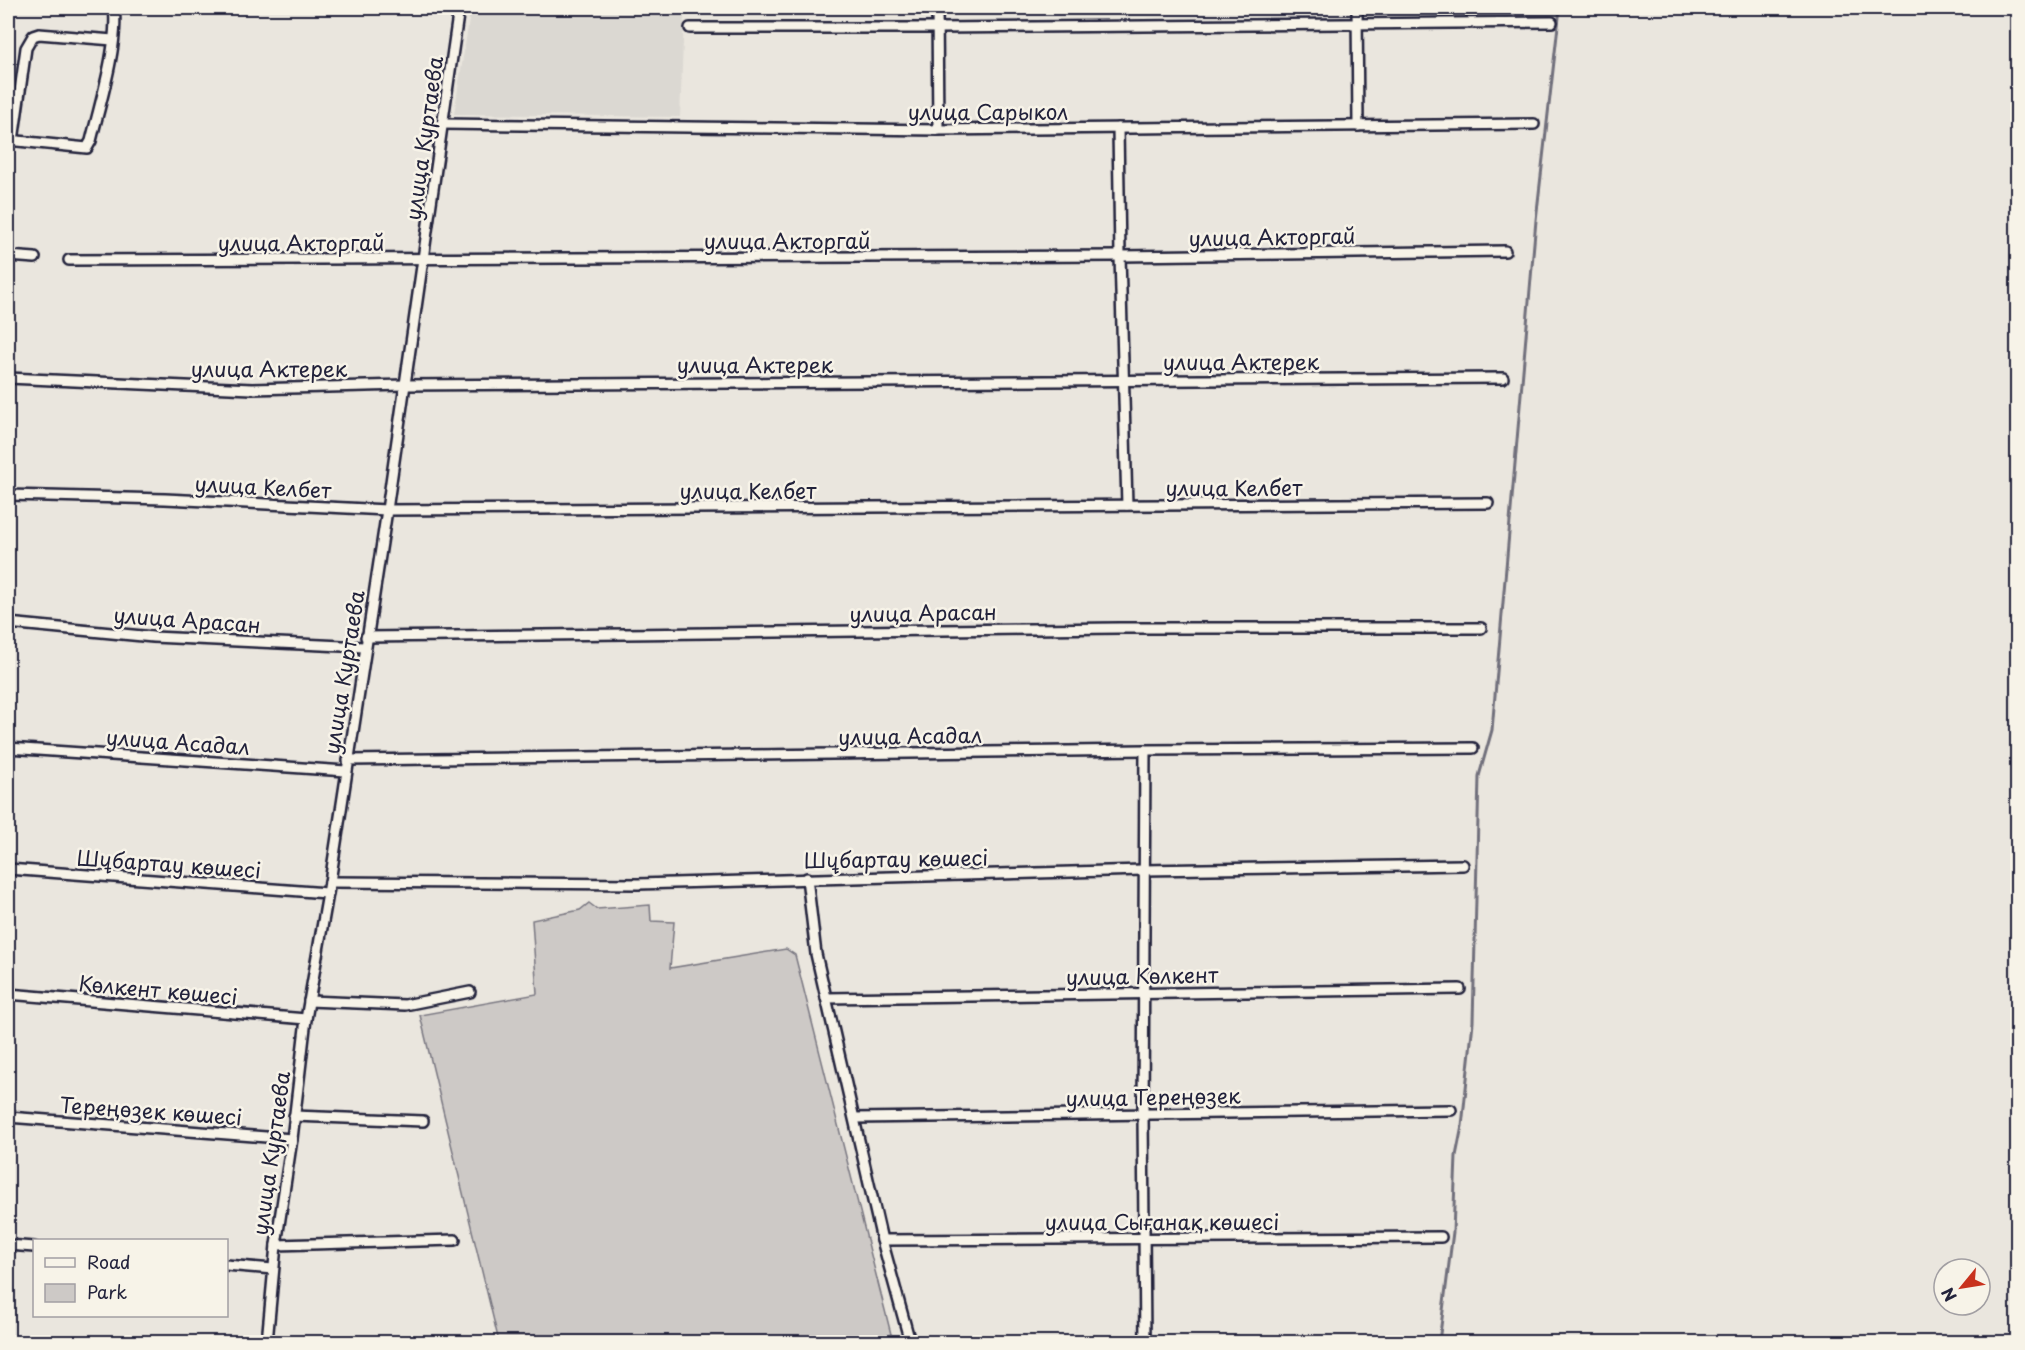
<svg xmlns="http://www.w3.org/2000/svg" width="2025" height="1350" font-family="'Playpen Sans',sans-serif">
<rect width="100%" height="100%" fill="#eae6de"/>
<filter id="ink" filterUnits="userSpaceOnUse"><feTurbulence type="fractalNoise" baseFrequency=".0167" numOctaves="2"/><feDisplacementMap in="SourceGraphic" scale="12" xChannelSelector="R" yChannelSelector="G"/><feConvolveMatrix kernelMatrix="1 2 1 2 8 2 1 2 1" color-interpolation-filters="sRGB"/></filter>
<g filter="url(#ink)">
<!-- built -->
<path fill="#dbd8d2" d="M 471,8 L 653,8 L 653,12 L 684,16 L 680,117 L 454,114 Z"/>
<!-- green -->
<path fill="#cdc9c6" stroke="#787680" stroke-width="1.5" d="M 589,903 L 597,909 L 650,905 L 651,921 L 674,922 L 670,968 L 786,949 L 795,955 L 893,1342 L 499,1342 L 420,1015 L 537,994 L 532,920 L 580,910 Z"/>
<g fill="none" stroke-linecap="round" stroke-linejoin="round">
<!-- stream -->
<path stroke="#716f7b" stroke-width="3" d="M 1439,1342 L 1453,1232 L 1456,1156 L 1462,1126 L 1473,1022 L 1479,776 L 1492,730 L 1536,220 L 1560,8"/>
<!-- street casing -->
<g stroke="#22223b" stroke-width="14">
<g id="street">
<path d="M 937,8 L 938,130"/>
<path d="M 1357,8 L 1358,126"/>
<path d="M 690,28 L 937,28 L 1552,22"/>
<path d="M 443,124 L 938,130 L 1534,124"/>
<path d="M 1118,128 L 1120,256 L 1127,505"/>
<path d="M 8,140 L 87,148 L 91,141 C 100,104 119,43 114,8"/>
<path d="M 13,141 L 26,48 L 33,36 L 39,34 L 113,40"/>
<path d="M 8,256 L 35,258"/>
<path d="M 69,260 L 1120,256 L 1505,251"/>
<path d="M 8,378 L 252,389 L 404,385 L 1503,378"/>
<path d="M 8,495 L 165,499 L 387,510 L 1488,503"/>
<path d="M 8,623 L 153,637 L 364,647"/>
<path d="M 366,637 L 1119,628 L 1481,628"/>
<path d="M 8,748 L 346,771"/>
<path d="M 1145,750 L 1143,1114 L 1145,1342"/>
<path d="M 348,760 L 1145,750 L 1473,748"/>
<path d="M 8,869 L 327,893"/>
<path d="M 807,878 L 816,954 L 882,1240 L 910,1342"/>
<path d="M 330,882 L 638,884 L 1143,870 L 1463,865"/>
<path d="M 8,994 L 306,1019"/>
<path d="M 826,998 L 1460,989"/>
<path d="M 309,1001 L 405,1005 L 470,992"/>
<path d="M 294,1116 L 423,1121"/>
<path d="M 8,1117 L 292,1139"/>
<path d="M 855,1118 L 1451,1110"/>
<path d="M 882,1240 L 1441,1237"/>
<path d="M 8,1245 L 34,1247"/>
<path d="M 276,1245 L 455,1240"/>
<path d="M 226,1265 L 273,1269"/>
<path d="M 267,1342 L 276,1245 L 292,1139 L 306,1019 L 330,882 L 387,510 L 459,8"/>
</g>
</g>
<!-- street -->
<use href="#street" stroke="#f7f3e8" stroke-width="9"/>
</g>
</g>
<g text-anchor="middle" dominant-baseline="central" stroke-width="5" stroke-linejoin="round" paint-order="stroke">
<!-- street labels -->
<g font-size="21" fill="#22223b" stroke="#f7f3e8">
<text x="988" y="111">улица Сарыкол</text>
<text transform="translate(423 138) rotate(-82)">улица Куртаева</text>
<text transform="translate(1272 236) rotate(-1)">улица Акторгай</text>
<text x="787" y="240">улица Акторгай</text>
<text x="301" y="242">улица Акторгай</text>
<text x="1241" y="361">улица Актерек</text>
<text x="755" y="364">улица Актерек</text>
<text x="269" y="368">улица Актерек</text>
<text transform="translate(263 486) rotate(3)">улица Келбет</text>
<text x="1234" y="487">улица Келбет</text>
<text x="748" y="490">улица Келбет</text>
<text transform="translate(923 612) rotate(-1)">улица Арасан</text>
<text transform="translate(187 619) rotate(4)">улица Арасан</text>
<text transform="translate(343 672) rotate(-81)">улица Куртаева</text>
<text transform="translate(910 735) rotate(-1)">улица Асадал</text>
<text transform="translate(178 741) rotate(4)">улица Асадал</text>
<text transform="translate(896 858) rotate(-1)">Шұбартау көшесі</text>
<text transform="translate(169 863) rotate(4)">Шұбартау көшесі</text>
<text transform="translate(1142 975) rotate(-1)">улица Көлкент</text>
<text transform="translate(158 989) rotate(5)">Көлкент көшесі</text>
<text transform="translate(1153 1096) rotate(-1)">улица Тереңөзек</text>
<text transform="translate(151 1110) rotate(4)">Тереңөзек көшесі</text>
<text transform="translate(270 1153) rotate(-82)">улица Куртаева</text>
<text x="1162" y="1221">улица Сығанақ көшесі</text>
</g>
</g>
<!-- margin -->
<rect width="2025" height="1350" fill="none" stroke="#f7f3e8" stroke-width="30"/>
<rect x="15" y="15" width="1995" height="1320" fill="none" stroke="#22223b" stroke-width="2" filter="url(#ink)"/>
<!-- legend -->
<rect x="33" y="1239" width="195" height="78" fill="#f7f3e8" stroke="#a29fa3" stroke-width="1.5"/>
<rect x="45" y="1258" width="30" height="9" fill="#f7f3e8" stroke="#a29fa3" stroke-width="1.5"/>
<text x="87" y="1269" font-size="18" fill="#22223b">Road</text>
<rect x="45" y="1284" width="30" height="18" fill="#cdc9c6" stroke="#a29fa3" stroke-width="1.5"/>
<text x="87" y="1299" font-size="18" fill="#22223b">Park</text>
<!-- north arrow -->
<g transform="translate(1962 1287) rotate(240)"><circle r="28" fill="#f7f3e8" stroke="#a29fa3" stroke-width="1.5"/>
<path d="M0-4.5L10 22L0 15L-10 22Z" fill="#c8321e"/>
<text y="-9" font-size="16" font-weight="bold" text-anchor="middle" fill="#22223b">N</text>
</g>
</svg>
